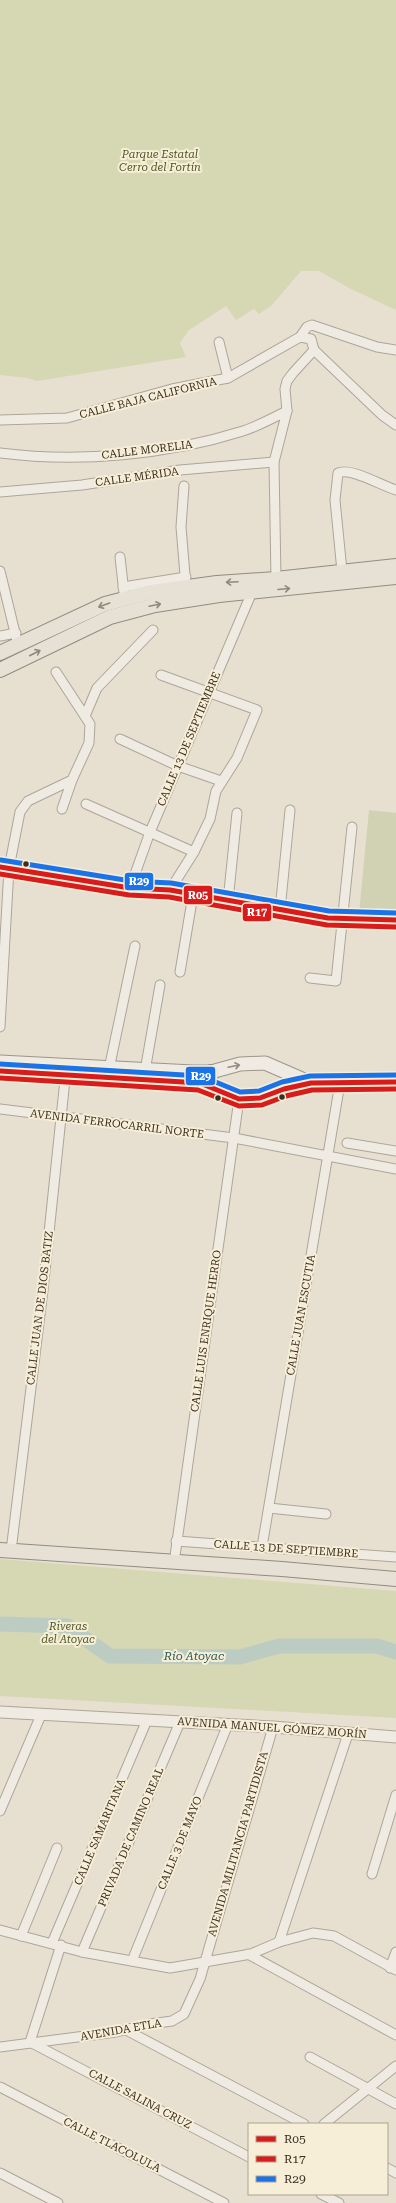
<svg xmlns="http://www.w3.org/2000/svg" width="396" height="2203" font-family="'Roboto Serif',serif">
<rect width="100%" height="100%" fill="#e7e0d1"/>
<!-- green -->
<g fill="#d6d7b3">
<path d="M 0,0 L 396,0 L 396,310 L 349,288 L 319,271 L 301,271 L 272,305 L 259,314 L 254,309 L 236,320 L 226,306 L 189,330 L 180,343 L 186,357 L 37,381 L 27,378 L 0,375 Z"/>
<path d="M 0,1559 L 396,1591 L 396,1718 L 0,1696 Z"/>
</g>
<!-- cemetery -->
<path fill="#d1d1b3" d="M 369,810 L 396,813 L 396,912 L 359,913 Z"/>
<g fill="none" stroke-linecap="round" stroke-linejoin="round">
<!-- river -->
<path stroke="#bcccc2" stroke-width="15" d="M 0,1624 L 67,1626 L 110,1656 L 240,1657 L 279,1646 L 377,1646 L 396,1652"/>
<!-- minor casing -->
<g stroke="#ada599" stroke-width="11">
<g id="minor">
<path d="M 300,337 L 307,327 L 312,325 L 377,347 L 396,350"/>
<path d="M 219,342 L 228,378"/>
<path d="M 314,350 L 382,415 L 396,425"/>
<path d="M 0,420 L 67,418 L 172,389 L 228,378 L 300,337 L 311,339 L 314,350 L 293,373 L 287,381 L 285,389 L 287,411 L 274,462 L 276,579"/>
<path d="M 0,453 C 79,463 167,455 243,431 C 258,426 273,418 287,411"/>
<path d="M 184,486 L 181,527 L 186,587"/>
<path d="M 0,492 L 82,485 L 180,470 L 274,462"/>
<path d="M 120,557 L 124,593"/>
<path d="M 0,571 L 18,645"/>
<path d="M 342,571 L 335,500 L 338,473 C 351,467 382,486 396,490"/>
<path d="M 123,587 L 186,577"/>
<path d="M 0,636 L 16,633"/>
<path d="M 161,675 L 257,710 L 237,758 L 216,791 L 210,819 L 194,852 L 170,890"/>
<path d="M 85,716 L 97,688 L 153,630"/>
<path d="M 120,739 L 178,766 L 221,781"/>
<path d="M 86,804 L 194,852"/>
<path d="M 62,809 L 72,780"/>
<path d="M 130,888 L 150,832 L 252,592"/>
<path d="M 228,901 L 237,813"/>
<path d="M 280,910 L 290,810"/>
<path d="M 180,972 L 193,895"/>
<path d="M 310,978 L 336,981 L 352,827"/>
<path d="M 0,1027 L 9,868 L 20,812 L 28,801 L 72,780 L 89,743 L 90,724 L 56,672"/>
<path d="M 109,1069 L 135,946"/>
<path d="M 145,1071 L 160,985"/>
<path d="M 0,1109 L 234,1138 L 396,1169"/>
<path d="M 347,1143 L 396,1151"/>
<path d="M 269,1508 L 326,1514"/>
<path d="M 176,1541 L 396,1557"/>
<path d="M 262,1547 L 340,1083"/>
<path d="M 11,1551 L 43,1290 L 66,1070"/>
<path d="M 174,1563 L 239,1099"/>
<path d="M 0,1811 L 41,1715"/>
<path d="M 372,1874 L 396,1795"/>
<path d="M 0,1930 L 82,1952 L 170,1968 L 251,1954 L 279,1942 L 313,1933 L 334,1936 L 396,1970"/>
<path d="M 21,1936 L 57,1848"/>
<path d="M 279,1942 L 348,1734"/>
<path d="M 52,1943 L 147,1720"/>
<path d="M 61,1945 L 30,2042 L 249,2157"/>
<path d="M 82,1952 L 180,1722"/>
<path d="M 248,1954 L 396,2035"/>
<path d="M 132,1961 L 228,1724"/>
<path d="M 390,1968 L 396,1952"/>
<path d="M 126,2030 L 304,2124"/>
<path d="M 0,2047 L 116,2032 L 150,2024 L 172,2021 L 184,2014 L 200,1979 L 273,1727"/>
<path d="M 310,2057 L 396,2104"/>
<path d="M 0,2087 L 224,2203"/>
<path d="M 324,2124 L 396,2066"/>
<path d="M 387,2168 L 396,2173"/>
<path d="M 0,2173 L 58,2203"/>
<path d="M 321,2194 L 339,2203"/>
</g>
</g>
<!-- tertiary casing -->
<g stroke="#ada599" stroke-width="13">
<path id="tertiary" d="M 0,1712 L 273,1727 L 396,1737"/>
</g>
<!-- secondary casing -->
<g stroke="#9c958a" stroke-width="15">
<g id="secondary">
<path d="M 0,867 L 130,888 L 170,890 L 328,918 L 396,920"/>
<path d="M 0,1062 L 193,1072 L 211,1072 L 240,1064 L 265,1063 L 311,1083"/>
<path d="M 0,1071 L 200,1083 L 239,1099 L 260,1098 L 284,1089 L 311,1083 L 396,1082"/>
</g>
</g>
<!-- primary casing -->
<g stroke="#928b80" stroke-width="16">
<g id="primary">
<path d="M 0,653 L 105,604 L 151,592 L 217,583 L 276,579 L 396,566"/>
<path d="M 0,670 L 110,617 L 155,605 L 219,595 L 396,577"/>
<path d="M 209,1088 L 211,1072"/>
<path d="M 0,1550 L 282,1569 L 396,1579"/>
</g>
</g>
<!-- minor -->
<use href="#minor" stroke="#efebe3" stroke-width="9"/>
<!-- tertiary -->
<use href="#tertiary" stroke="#efebe3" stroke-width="11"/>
<!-- secondary -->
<use href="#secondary" stroke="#efebe3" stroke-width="13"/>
<!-- primary -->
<use href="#primary" stroke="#e6e1d4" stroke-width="14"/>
<!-- bus-1 casing -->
<g stroke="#f7eed8" stroke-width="8">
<g id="bus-1">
<path d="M 0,867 L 130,888 L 170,890 L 328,918 L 396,920"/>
<path d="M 0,1071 L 200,1083 L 239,1099 L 260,1098 L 284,1089 L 311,1083 L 396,1082"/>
</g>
</g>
<!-- bus-2 casing -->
<g stroke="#f7eed8" stroke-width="8">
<g id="bus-2">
<path d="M 0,874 L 129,895 L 169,897 L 327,925 L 396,927"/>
<path d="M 0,1078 L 198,1090 L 239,1106 L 262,1105 L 286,1096 L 312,1090 L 396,1089"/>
</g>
</g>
<!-- bus-3 casing -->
<g stroke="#f7eed8" stroke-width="8">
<g id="bus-3">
<path d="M 1,860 L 131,881 L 171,883 L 329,911 L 396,913"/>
<path d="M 0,1064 L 201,1076 L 240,1092 L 259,1091 L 282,1082 L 310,1076 L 396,1075"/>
</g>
</g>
<!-- bus-1 -->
<use href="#bus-1" stroke="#d81b1b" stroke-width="5"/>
<!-- bus-2 -->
<use href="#bus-2" stroke="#d81b1b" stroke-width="5"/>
<!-- bus-3 -->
<use href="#bus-3" stroke="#1a73e8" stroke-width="5"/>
</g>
<!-- one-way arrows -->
<defs><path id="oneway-shaft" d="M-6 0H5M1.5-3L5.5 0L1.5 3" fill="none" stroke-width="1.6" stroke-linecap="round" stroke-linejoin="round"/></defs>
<g stroke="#92887a">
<use href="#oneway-shaft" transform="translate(232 582) rotate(177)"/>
<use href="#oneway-shaft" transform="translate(284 589) rotate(-5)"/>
<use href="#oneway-shaft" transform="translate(104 605) rotate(160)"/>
<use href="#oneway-shaft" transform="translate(155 605) rotate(-12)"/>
<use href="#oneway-shaft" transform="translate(35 653) rotate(-27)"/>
</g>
<use stroke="#968c82" href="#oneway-shaft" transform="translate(234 1066) rotate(-12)"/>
<!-- markers -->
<g fill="#3d2e20" stroke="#f7eed8" stroke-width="1.5">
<circle cx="26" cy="864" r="3.5"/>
<circle cx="282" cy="1097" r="3.5"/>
<circle cx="218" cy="1098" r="3.5"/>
</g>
<g text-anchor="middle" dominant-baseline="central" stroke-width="4" stroke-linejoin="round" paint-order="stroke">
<!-- park labels -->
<g font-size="11" font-style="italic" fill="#4d5a26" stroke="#f7eed8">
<text x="160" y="154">Parque Estatal<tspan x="160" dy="13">Cerro del Fortín</tspan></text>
<text x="68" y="1626">Riveras<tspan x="68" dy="13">del Atoyac</tspan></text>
</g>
<!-- street labels -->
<g font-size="11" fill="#3d2e20" stroke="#f7eed8">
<text transform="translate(148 398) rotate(-14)">CALLE BAJA CALIFORNIA</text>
<text transform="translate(147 450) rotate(-7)">CALLE MORELIA</text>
<text transform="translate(137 477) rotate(-8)">CALLE MÉRIDA</text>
<text transform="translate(189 739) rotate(-67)">CALLE 13 DE SEPTIEMBRE</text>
<text transform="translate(117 1124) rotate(7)">AVENIDA FERROCARRIL NORTE</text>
<text transform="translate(40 1308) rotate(-83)">CALLE JUAN DE DIOS BATIZ</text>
<text transform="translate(301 1315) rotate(-80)">CALLE JUAN ESCUTIA</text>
<text transform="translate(206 1331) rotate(-82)">CALLE LUIS ENRIQUE HERRO</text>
<text transform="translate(286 1549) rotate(4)">CALLE 13 DE SEPTIEMBRE</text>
<text transform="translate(272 1728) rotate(4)">AVENIDA MANUEL GÓMEZ MORÍN</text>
<text transform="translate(100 1832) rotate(-67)">CALLE SAMARITANA</text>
<text transform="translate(131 1837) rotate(-67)">PRIVADA DE CAMINO REAL</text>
<text transform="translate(180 1843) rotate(-68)">CALLE 3 DE MAYO</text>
<text transform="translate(238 1844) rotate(-74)">AVENIDA MILITANCIA PARTIDISTA</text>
<text transform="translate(121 2030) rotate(-10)">AVENIDA ETLA</text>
<text transform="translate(140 2099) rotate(28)">CALLE SALINA CRUZ</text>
<text transform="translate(112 2145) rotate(27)">CALLE TLACOLULA</text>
</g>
<!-- water labels -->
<g font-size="12" font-style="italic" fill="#2f5d5a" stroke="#f7eed8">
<text x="194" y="1656">Río Atoyac</text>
</g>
</g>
<g stroke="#f7eed8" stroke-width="1.5">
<rect x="124" y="872" width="30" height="19" rx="4" fill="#1a73e8"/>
<rect x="183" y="885" width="30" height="20" rx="4" fill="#d81b1b"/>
<rect x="242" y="903" width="30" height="19" rx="4" fill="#d81b1b"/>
<rect x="185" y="1066" width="31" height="20" rx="4" fill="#1a73e8"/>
</g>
<g font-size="11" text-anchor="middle" font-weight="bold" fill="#fff">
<text x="139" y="885">R29</text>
<text x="198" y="899">R05</text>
<text x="257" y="916">R17</text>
<text x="201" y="1080">R29</text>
</g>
<!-- legend -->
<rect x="248" y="2123" width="140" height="72" fill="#f7eed8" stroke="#ada18e"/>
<rect x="256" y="2136" width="20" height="6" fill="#d81b1b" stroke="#ada18e"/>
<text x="284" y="2143" font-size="12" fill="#3d2e20">R05</text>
<rect x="256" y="2156" width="20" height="6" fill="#d81b1b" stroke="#ada18e"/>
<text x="284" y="2163" font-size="12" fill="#3d2e20">R17</text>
<rect x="256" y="2176" width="20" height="6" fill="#1a73e8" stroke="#ada18e"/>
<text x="284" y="2183" font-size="12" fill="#3d2e20">R29</text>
</svg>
